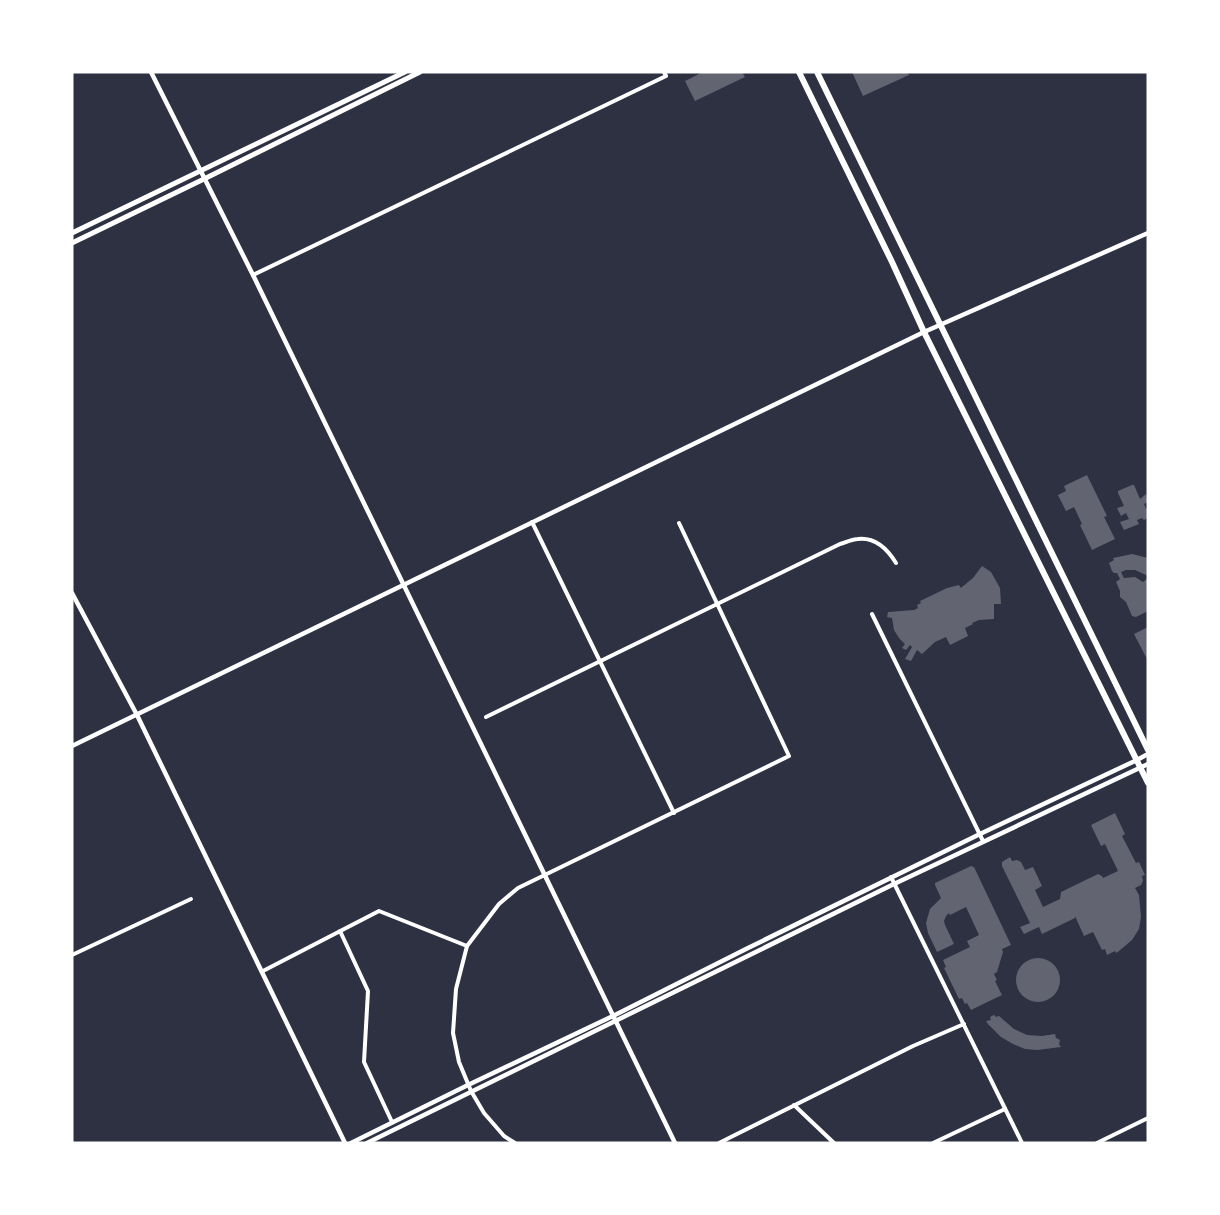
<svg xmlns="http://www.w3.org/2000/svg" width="1220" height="1215" font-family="'Source Sans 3',sans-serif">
<rect width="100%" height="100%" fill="#2d3142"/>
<!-- building -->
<g fill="#626471">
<path d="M 703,72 L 742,72 L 745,77 L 695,101 L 685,81 Z"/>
<path d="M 852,72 L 907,72 L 909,75 L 863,96 Z"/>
<path d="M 1087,475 L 1107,516 L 1104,517 L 1115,539 L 1092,550 L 1080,525 L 1082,524 L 1074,507 L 1066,511 L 1058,495 L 1066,491 L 1064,486 Z"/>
<path d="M 1132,485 L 1134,485 L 1140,499 L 1146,494 L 1148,502 L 1144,504 L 1146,509 L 1148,508 L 1148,518 L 1144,520 L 1142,518 L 1137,520 L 1139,524 L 1124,530 L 1120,522 L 1129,519 L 1126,513 L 1121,516 L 1117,508 L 1124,506 L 1118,493 L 1118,491 Z"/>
<path d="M 1132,554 L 1148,558 L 1148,576 L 1135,570 L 1126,570 L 1121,572 L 1124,578 L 1135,577 L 1143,582 L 1148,578 L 1148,611 L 1136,617 L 1132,616 L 1126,602 L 1120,597 L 1120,591 L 1116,582 L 1120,579 L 1117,573 L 1114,573 L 1112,571 L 1109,563 L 1114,560 L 1113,558 Z"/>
<path d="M 982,566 L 991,572 L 1000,588 L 1001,604 L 994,604 L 994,619 L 979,620 L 972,623 L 973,624 L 965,628 L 968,636 L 950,645 L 946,637 L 935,642 L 922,654 L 917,650 L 911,661 L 905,659 L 912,647 L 910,645 L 906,650 L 902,648 L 905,644 L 899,638 L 894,630 L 892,618 L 887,617 L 888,612 L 914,610 L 918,608 L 917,605 L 921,603 L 920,601 L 947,588 L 959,585 L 961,588 L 962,587 L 973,578 Z"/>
<path d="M 1148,627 L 1148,661 L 1134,634 Z"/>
<path d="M 1115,813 L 1125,834 L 1122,836 L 1136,863 L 1139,862 L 1145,875 L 1142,876 L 1143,881 L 1141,885 L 1135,888 L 1139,895 L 1141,917 L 1139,929 L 1132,940 L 1119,951 L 1116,953 L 1115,951 L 1107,955 L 1105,949 L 1102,950 L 1093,932 L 1084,936 L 1075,916 L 1075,918 L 1042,934 L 1039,927 L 1024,934 L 1020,927 L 1030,923 L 1002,866 L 1002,862 L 1010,857 L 1012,861 L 1017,860 L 1021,862 L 1025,870 L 1033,867 L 1042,886 L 1035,890 L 1043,907 L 1060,899 L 1061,892 L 1098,874 L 1102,876 L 1103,878 L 1118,871 L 1105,844 L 1101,846 L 1091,825 Z"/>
<path d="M 971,866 L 974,867 L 1011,945 L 1002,949 L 1003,952 L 997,972 L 994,974 L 997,980 L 995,981 L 1002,995 L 971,1010 L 967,1003 L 965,1004 L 962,998 L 959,999 L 944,968 L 946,967 L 943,960 L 970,947 L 967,941 L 979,935 L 966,907 L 950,915 L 949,913 L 946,916 L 944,921 L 945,925 L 954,944 L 937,952 L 928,933 L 926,923 L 930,909 L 941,898 L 935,885 L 935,883 Z"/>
<circle cx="1038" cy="980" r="22"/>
<path d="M 994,1015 L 996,1017 L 999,1016 L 1014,1029 L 1027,1035 L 1042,1036 L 1055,1034 L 1056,1038 L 1060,1040 L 1059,1044 L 1061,1047 L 1037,1050 L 1025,1049 L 1013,1044 L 1001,1037 L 988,1024 L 986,1021 L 991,1020 L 990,1017 Z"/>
</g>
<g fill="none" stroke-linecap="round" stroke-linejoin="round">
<!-- minor -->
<g stroke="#fff" stroke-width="4">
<path d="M 253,275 L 666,76 L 664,72"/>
<path d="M 532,522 L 674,813"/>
<path d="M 872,614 L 983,841"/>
<path d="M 486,717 L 840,544 C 845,543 852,539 858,539 C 876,537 888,550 896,563"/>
<path d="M 891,877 L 1022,1143"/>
<path d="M 340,931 L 368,991 L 364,1062 L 392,1122"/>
<path d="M 72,955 L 191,899"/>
<path d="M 263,971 L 379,911 L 467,946"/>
<path d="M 794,1105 L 834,1143"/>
<path d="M 515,1143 L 504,1136 L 484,1113 L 471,1091 L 459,1062 L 453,1033 L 456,989 L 467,946 L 499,904 L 518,888 L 789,756 L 679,523"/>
<path d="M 719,1143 L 913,1046 L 964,1024"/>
<path d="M 933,1143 L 1005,1109"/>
<path d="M 1097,1143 L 1148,1118"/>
</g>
<!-- tertiary -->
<g stroke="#fff" stroke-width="4.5">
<path d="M 151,72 L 253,275 L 675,1143"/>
<path d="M 72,593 L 137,715 L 345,1143"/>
<path d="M 72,746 L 924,332 L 1148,233"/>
<path d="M 351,1143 L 468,1085 L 613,1016 L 748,948 L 980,834 L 1137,760 L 1148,754"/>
<path d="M 367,1143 L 894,884 L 1148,764"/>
</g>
<!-- secondary -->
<g stroke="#fff" stroke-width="5">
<path d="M 72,233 L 405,72"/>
<path d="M 72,243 L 204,179 L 420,72"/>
</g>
<!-- primary -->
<g stroke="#fff" stroke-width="6">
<path d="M 799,72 L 892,262 L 924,332 L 1148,783"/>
<path d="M 817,72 L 1148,750"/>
</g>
</g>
<!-- border -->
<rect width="1220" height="1215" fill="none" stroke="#ffffff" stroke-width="147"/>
</svg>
